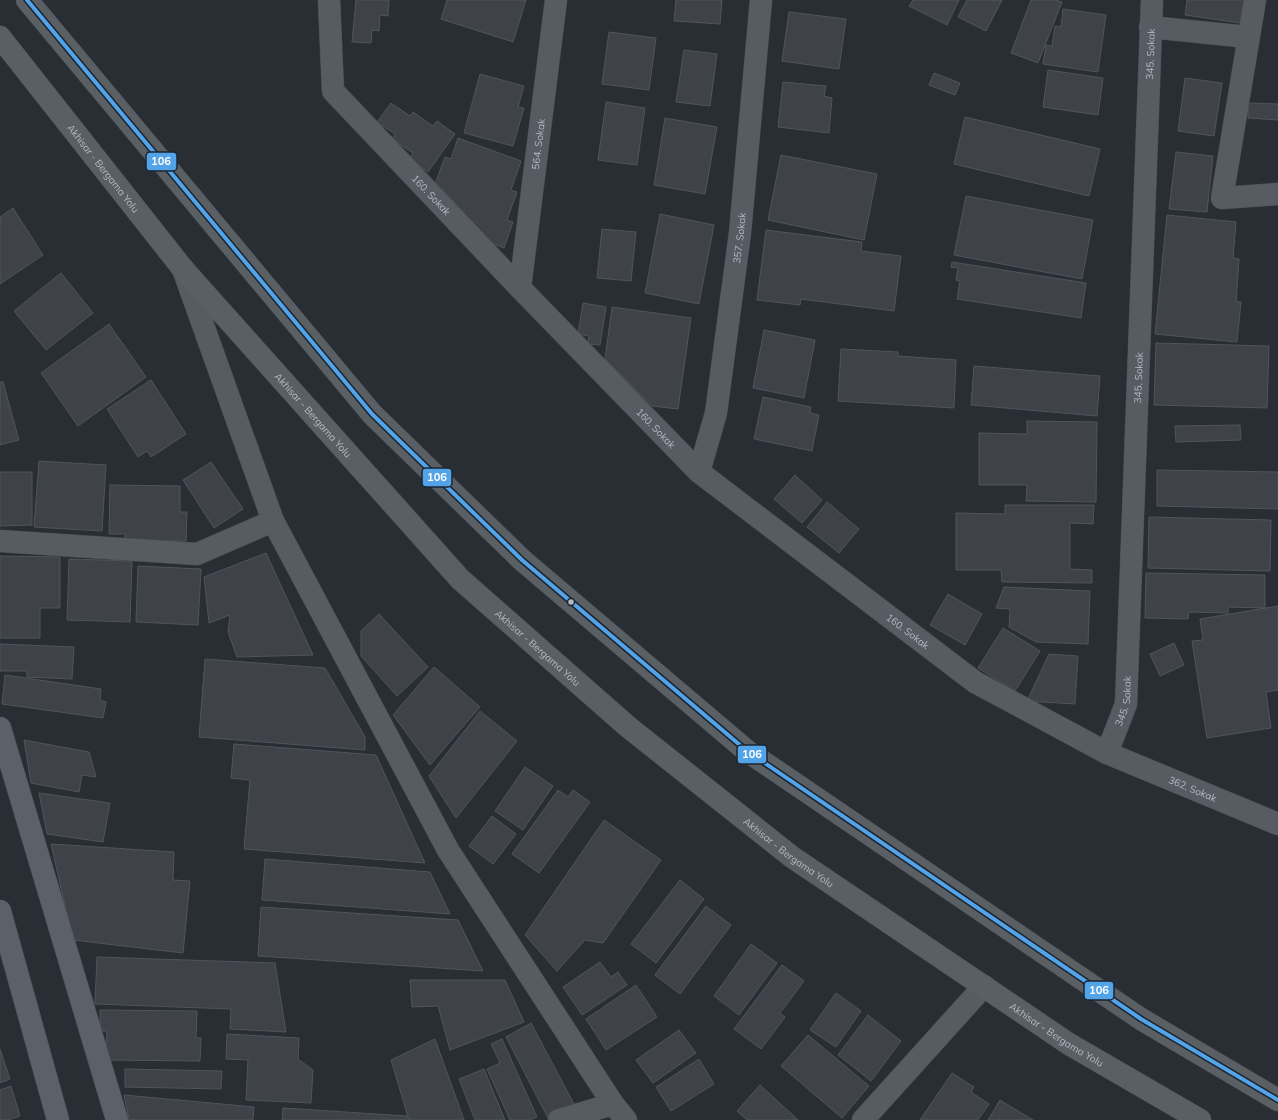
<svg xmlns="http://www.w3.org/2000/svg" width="1278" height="1120" font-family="Mulish,sans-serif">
<rect width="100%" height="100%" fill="#282e34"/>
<!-- building -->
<g fill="#3f4349" stroke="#50555c">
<path d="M 356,0 L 389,0 L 388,16 L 380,15 L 379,31 L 372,30 L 371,43 L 352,42 Z"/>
<path d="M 447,0 L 526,0 L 513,42 L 441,19 Z"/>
<path d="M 676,0 L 722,0 L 720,24 L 674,21 Z"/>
<path d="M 913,0 L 959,0 L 947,25 L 909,6 Z"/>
<path d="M 967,0 L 1002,0 L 986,31 L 958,17 Z"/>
<path d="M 1031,0 L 1056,0 L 1062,2 L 1038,63 L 1011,53 Z"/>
<path d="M 1187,0 L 1244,0 L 1240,23 L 1185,15 Z"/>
<path d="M 1063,9 L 1106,15 L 1098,72 L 1043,64 L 1046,45 L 1052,46 L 1055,26 L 1061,27 Z"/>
<path d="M 789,12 L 846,19 L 839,69 L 782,61 Z"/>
<path d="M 609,32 L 656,38 L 649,90 L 602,84 Z"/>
<path d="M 684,50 L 717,54 L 710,106 L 676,102 Z"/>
<path d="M 1048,70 L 1103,78 L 1098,115 L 1043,107 Z"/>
<path d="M 934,73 L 960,83 L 955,95 L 929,85 Z"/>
<path d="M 480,74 L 524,86 L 518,107 L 524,108 L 513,146 L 464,133 Z"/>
<path d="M 1185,78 L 1222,83 L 1214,136 L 1178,131 Z"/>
<path d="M 783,82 L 826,86 L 824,96 L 832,98 L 829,133 L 778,127 Z"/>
<path d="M 606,102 L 645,108 L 637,165 L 598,160 Z"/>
<path d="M 391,103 L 410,116 L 413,112 L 433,126 L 437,121 L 455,134 L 428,172 L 409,159 L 413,153 L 392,139 L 395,134 L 377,122 Z"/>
<path d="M 1248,103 L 1278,104 L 1278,120 L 1248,118 Z"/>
<path d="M 965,117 L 1100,149 L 1089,196 L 954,164 Z"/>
<path d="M 665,118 L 717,127 L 705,194 L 654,185 Z"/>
<path d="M 458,138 L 521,161 L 511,190 L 517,192 L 507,220 L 513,222 L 504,248 L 481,239 L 461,218 L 464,211 L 452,207 L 454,201 L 442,196 L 444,190 L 434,187 L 445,157 L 451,159 Z"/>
<path d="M 1176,152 L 1213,156 L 1207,212 L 1169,209 Z"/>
<path d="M 781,155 L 877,174 L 864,240 L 768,220 Z"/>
<path d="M 966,196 L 1093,220 L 1082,279 L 954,255 Z"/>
<path d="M 13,208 L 43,255 L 0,284 L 0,217 Z"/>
<path d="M 660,214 L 714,225 L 699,304 L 645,293 Z"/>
<path d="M 1167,215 L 1236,222 L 1233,258 L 1239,259 L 1236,302 L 1241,302 L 1237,342 L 1155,334 Z"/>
<path d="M 602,229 L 636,232 L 631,281 L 597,278 Z"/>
<path d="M 766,230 L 862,242 L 861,251 L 901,256 L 894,311 L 801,299 L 800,305 L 757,300 Z"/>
<path d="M 952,262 L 1086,283 L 1081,318 L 957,299 L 960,281 L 956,280 L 958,268 L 951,267 Z"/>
<path d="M 61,273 L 93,313 L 46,350 L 14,311 Z"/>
<path d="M 583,303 L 606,307 L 600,345 L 588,344 L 589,336 L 578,334 Z"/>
<path d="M 612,307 L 691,318 L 678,409 L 652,406 L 605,359 Z"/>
<path d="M 109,324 L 146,377 L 78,426 L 41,373 Z"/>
<path d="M 764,330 L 815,340 L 804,398 L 753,388 Z"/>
<path d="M 1156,343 L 1269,346 L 1267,408 L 1154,405 Z"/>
<path d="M 841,349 L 898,352 L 898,356 L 956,360 L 954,408 L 838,401 Z"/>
<path d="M 974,366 L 1100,376 L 1097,416 L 971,405 Z"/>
<path d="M 151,380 L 186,434 L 151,457 L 147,451 L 138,457 L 107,409 Z"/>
<path d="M 0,382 L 3,382 L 19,440 L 0,445 Z"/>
<path d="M 763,397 L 811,407 L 810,413 L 819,415 L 812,451 L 754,439 Z"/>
<path d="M 1027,421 L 1097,422 L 1096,502 L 1026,501 L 1027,485 L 979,485 L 979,433 L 1027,434 Z"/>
<path d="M 1240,425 L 1241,440 L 1176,442 L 1175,426 Z"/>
<path d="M 39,461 L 106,465 L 102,531 L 34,527 Z"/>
<path d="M 211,462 L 243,509 L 214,528 L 183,480 Z"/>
<path d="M 1157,470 L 1278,472 L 1278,509 L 1157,506 Z"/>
<path d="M 0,472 L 32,472 L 32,525 L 0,526 Z"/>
<path d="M 795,475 L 822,500 L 802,523 L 774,499 Z"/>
<path d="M 110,485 L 180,486 L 180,512 L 187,512 L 186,541 L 125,540 L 125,534 L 109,534 Z"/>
<path d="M 827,502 L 859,529 L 839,553 L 807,527 Z"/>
<path d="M 1005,505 L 1094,505 L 1093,524 L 1070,523 L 1070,569 L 1092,570 L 1092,583 L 1002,582 L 1001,570 L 956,570 L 956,513 L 1005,514 Z"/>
<path d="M 1149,517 L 1271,520 L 1270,571 L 1148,568 Z"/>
<path d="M 266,553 L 313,655 L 237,657 L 228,632 L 230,615 L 209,623 L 204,577 Z"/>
<path d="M 0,556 L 60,557 L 60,608 L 40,608 L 40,638 L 0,638 Z"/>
<path d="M 69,559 L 132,561 L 130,622 L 67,620 Z"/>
<path d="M 138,566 L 201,569 L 198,625 L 136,622 Z"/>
<path d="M 1146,573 L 1265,575 L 1265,608 L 1228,607 L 1228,613 L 1189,612 L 1188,619 L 1145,618 Z"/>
<path d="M 1004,587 L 1090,591 L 1088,644 L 1036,642 L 1009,627 L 1010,609 L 996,608 Z"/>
<path d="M 948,594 L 982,614 L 965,645 L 930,625 Z"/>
<path d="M 1278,606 L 1278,690 L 1266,692 L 1271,728 L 1207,738 L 1192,641 L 1203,640 L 1200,619 Z"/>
<path d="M 379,614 L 428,667 L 397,696 L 361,656 L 361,631 Z"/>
<path d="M 1003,628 L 1040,651 L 1015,691 L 978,668 Z"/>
<path d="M 1174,643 L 1184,665 L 1160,676 L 1150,654 Z"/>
<path d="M 0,644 L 74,647 L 72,679 L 27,677 L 27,671 L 0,671 Z"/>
<path d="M 1049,654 L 1078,656 L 1075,704 L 1027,701 Z"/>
<path d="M 205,659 L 325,668 L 365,737 L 365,750 L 199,737 Z"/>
<path d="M 434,667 L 480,707 L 430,765 L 393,715 Z"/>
<path d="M 5,675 L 101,689 L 100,700 L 106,702 L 103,718 L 2,704 Z"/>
<path d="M 480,711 L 517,741 L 456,818 L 429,776 Z"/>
<path d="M 24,740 L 89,752 L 96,777 L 82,775 L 79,792 L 31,783 Z"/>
<path d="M 234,744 L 376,755 L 425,863 L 244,849 L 250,780 L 231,778 Z"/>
<path d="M 525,767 L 553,786 L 523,830 L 495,811 Z"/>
<path d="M 558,790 L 568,797 L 573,790 L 590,802 L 539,873 L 512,854 Z"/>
<path d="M 39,793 L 110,803 L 103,842 L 47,834 Z"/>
<path d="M 492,816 L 516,834 L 493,864 L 469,846 Z"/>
<path d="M 604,820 L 661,860 L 603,943 L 585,940 L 557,971 L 525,935 Z"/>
<path d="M 51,844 L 174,852 L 173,880 L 190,881 L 183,953 L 73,940 Z"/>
<path d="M 265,859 L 430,872 L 450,914 L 262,900 Z"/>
<path d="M 680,880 L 704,899 L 656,963 L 631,944 Z"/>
<path d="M 706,906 L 731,925 L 680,994 L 655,975 Z"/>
<path d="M 261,907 L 458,920 L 483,971 L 258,956 Z"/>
<path d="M 751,944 L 777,963 L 739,1015 L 714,996 Z"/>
<path d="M 97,957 L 275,963 L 286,1032 L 230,1029 L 231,1009 L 95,1004 Z"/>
<path d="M 600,962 L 611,977 L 618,972 L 627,985 L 582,1015 L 563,987 Z"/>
<path d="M 782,965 L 804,981 L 780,1013 L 785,1017 L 761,1049 L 734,1029 Z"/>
<path d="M 410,980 L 505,980 L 524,1022 L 450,1050 L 438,1006 L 412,1007 Z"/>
<path d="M 636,985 L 657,1017 L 606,1050 L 586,1019 Z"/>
<path d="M 836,993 L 861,1011 L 836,1047 L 810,1030 Z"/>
<path d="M 100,1010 L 197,1011 L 196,1038 L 201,1038 L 200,1061 L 106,1060 L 107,1031 L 100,1031 Z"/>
<path d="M 868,1015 L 901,1041 L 871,1081 L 838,1055 Z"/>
<path d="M 531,1023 L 574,1104 L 548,1118 L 506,1037 Z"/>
<path d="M 679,1030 L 696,1053 L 653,1083 L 636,1060 Z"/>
<path d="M 227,1034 L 299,1038 L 298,1059 L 313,1070 L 311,1103 L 246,1100 L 248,1060 L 226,1059 Z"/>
<path d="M 808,1035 L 869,1086 L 842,1118 L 781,1066 Z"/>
<path d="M 435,1039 L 464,1120 L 409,1120 L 391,1060 Z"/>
<path d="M 502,1039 L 537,1117 L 530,1120 L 510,1120 L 487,1069 L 500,1063 L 491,1044 Z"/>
<path d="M 0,1049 L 10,1079 L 0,1083 Z"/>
<path d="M 699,1059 L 714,1084 L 671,1111 L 656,1087 Z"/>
<path d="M 125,1069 L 222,1071 L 221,1089 L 125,1087 Z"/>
<path d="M 484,1069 L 505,1120 L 475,1120 L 459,1079 Z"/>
<path d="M 952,1073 L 974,1087 L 971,1092 L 989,1104 L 978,1120 L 920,1120 Z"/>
<path d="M 760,1085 L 798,1120 L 747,1120 L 737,1111 Z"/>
<path d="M 11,1086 L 20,1116 L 8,1120 L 0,1120 L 0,1090 Z"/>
<path d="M 124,1095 L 254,1107 L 253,1120 L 129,1120 Z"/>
<path d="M 1000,1100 L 1033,1120 L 988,1120 Z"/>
<path d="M 283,1108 L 407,1116 L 407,1120 L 282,1120 Z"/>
</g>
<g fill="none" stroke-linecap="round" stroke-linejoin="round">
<!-- minor casing -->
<g stroke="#464a4f" stroke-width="23">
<g id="minor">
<path id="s1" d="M 329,0 L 333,91 L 520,288 L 699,472 L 975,682 L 1107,753 L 1278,824"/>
<path d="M 1255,0 L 1222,198 L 1278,194"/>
<path d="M 1150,27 L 1248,37"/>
<path d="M 183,269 L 273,521 L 448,850 L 613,1104 L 626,1120"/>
<path id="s2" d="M 520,288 L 556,0"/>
<path id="s3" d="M 699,472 L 716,413 L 740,233 L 761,0"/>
<path d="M 0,541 L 197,554 L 273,521"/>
<path id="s4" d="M 1107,753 L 1126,704 L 1152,0"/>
<path d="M 559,1120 L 613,1104"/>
<path d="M 863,1120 L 984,986"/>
</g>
</g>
<!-- secondary casing -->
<g stroke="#464a4f" stroke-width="23">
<g id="secondary">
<path d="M 0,728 L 117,1120"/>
<path d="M 0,911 L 58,1120"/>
</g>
</g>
<!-- primary casing -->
<g stroke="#454a51" stroke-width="23">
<g id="primary">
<path d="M 27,0 L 372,414 L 522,560 L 747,751 L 1141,1019 L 1278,1100"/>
<path id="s5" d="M 0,37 L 183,269 L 460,579 L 627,726 L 792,857 L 1069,1044 L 1200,1120"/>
</g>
</g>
<!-- minor -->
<use href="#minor" stroke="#575c63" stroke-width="22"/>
<!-- secondary -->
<use href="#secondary" stroke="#5c6068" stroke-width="22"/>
<!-- primary -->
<use href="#primary" stroke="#5a5f64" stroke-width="22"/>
<!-- bus-1 casing -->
<g stroke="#1b242f" stroke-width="7">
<path id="bus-1" d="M 27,0 L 372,414 L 522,560 L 747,751 L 1141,1019 L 1278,1100"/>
</g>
<!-- bus-1 -->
<use href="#bus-1" stroke="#53a3e8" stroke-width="4"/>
</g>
<!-- markers -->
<circle fill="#b1bac6" stroke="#1b242f" stroke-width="1.5" cx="571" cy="602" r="3.5"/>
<g text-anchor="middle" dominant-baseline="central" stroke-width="4" stroke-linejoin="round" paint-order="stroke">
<!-- street labels -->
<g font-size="10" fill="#b1bac6" stroke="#1b242f">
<text stroke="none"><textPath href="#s4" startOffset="703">345. Sokak</textPath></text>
<text stroke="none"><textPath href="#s2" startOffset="145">564. Sokak</textPath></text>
<text stroke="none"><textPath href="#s5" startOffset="167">Akhisar - Bergama Yolu</textPath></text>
<text stroke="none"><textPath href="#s1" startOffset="234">160. Sokak</textPath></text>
<text stroke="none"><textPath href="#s3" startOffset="238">357. Sokak</textPath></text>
<text stroke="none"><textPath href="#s4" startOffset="379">345. Sokak</textPath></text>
<text stroke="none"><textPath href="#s5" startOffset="491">Akhisar - Bergama Yolu</textPath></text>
<text stroke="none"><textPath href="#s1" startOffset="558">160. Sokak</textPath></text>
<text stroke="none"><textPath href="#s1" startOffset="882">160. Sokak</textPath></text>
<text stroke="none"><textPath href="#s5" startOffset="815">Akhisar - Bergama Yolu</textPath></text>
<text stroke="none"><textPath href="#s4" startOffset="55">345. Sokak</textPath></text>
<text stroke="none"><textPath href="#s1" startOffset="1209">362. Sokak</textPath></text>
<text stroke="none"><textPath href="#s5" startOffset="1139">Akhisar - Bergama Yolu</textPath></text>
<text stroke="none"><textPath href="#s5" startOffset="1463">Akhisar - Bergama Yolu</textPath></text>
</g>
</g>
<g stroke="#1b242f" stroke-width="1.5">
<rect x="146" y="152" width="31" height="19" rx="4" fill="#53a3e8"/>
<rect x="422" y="468" width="30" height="19" rx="4" fill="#53a3e8"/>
<rect x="737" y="745" width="30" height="19" rx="4" fill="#53a3e8"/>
<rect x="1084" y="981" width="30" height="19" rx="4" fill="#53a3e8"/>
</g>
<g font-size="11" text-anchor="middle" font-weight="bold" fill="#fff">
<text x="161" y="165">106</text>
<text x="437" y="481">106</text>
<text x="752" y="758">106</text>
<text x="1099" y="994">106</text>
</g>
</svg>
